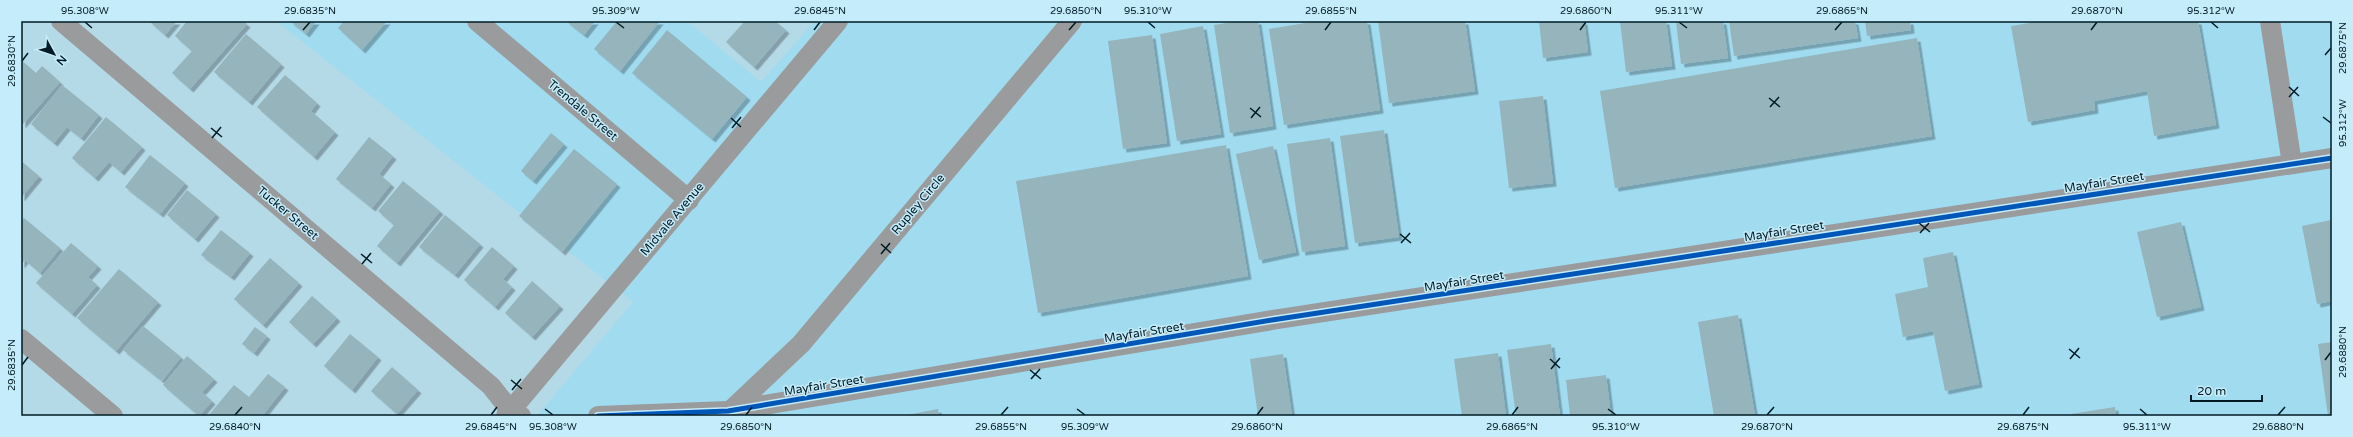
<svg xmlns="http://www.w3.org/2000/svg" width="2353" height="437" font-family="'Varela Round',sans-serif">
<defs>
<filter id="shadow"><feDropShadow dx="3.5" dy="3.5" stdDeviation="0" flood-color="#0004"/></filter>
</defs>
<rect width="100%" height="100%" fill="#b4d9e7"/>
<!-- built -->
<path fill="#a0dbf0" d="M 276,21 L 687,21 L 761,82 L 815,21 L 2332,21 L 2332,416 L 537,416 L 633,302 Z"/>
<!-- building -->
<g fill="#95b4bc" filter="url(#shadow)">
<path d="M 149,21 L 177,21 L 165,35 Z"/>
<path d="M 187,21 L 243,21 L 247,24 L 190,89 L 172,73 L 192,51 L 175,36 Z"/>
<path d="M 290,21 L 316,21 L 306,34 Z"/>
<path d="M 344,21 L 387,21 L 362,50 L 338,28 Z"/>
<path d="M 566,21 L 595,21 L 584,35 Z"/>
<path d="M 617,21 L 660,21 L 620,71 L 594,49 Z"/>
<path d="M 745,21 L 775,21 L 786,30 L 754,67 L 726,42 Z"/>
<path d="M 1240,21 L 1258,21 L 1273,126 L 1230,133 L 1214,25 Z"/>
<path d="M 1317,21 L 1367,21 L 1380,110 L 1284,125 L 1269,29 Z"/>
<path d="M 1378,21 L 1465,21 L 1475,91 L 1389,103 Z"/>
<path d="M 1539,21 L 1584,21 L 1588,52 L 1543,58 Z"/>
<path d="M 1620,21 L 1666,21 L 1672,66 L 1626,72 Z"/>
<path d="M 1676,21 L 1723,21 L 1728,58 L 1681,64 Z"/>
<path d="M 1729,21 L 1855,21 L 1858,38 L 1734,56 Z"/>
<path d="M 1865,21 L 1910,21 L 1911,30 L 1867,36 Z"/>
<path d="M 2042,21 L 2198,21 L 2216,125 L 2154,136 L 2147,91 L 2094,101 L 2095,110 L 2028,122 L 2011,26 Z"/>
<path d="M 1203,26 L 1221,134 L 1177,141 L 1160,34 Z"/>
<path d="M 667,30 L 747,97 L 712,139 L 632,73 Z"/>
<path d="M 246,34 L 281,64 L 249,102 L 214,72 Z"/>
<path d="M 1152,35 L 1167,143 L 1123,149 L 1108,41 Z"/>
<path d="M 1917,38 L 1932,136 L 1615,188 L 1600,91 Z"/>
<path d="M 21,60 L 36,73 L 42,66 L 60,82 L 22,125 Z"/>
<path d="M 285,75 L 317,103 L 311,111 L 335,132 L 314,157 L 257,107 Z"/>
<path d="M 62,85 L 99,115 L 81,138 L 67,127 L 54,143 L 31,124 Z"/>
<path d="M 1543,96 L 1553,183 L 1509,188 L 1499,101 Z"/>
<path d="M 106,117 L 142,147 L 121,172 L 109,162 L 95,178 L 72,158 Z"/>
<path d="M 1384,130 L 1399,237 L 1355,243 L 1340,136 Z"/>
<path d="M 551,133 L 564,144 L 533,181 L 521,171 Z"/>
<path d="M 369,137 L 393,156 L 379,174 L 391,184 L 372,208 L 336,179 Z"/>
<path d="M 1330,138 L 1345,246 L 1302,252 L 1287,144 Z"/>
<path d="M 1226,145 L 1248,276 L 1038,313 L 1016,181 Z"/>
<path d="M 1273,146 L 1296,252 L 1259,260 L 1236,154 Z"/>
<path d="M 574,149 L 617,184 L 562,252 L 519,216 Z"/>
<path d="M 150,155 L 185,183 L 160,214 L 125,187 Z"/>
<path d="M 21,161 L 39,176 L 21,198 Z"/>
<path d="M 403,181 L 440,211 L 397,263 L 377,246 L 394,225 L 378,211 Z"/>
<path d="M 187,190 L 216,214 L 195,239 L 167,215 Z"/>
<path d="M 445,215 L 480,244 L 455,275 L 419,247 Z"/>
<path d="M 24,218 L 60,248 L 40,273 L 25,260 L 21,265 L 21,221 Z"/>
<path d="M 2331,220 L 2332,301 L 2317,304 L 2302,226 Z"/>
<path d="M 2181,222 L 2201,307 L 2157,317 L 2137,232 Z"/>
<path d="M 221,230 L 250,253 L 231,277 L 201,255 Z"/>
<path d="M 71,243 L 98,266 L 88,277 L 97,285 L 72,314 L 36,283 Z"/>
<path d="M 492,247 L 514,266 L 503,279 L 512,287 L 495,307 L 464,280 Z"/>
<path d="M 1953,252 L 1979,384 L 1945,391 L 1933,331 L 1903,337 L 1895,294 L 1928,287 L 1923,258 Z"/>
<path d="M 270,258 L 299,283 L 263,325 L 234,299 Z"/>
<path d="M 119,269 L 158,302 L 116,351 L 77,318 Z"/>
<path d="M 532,281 L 560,306 L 532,337 L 505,313 Z"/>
<path d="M 312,296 L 337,318 L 313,344 L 289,322 Z"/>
<path d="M 1738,315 L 1755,416 L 1714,416 L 1698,322 Z"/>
<path d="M 143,326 L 181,357 L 162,381 L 123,350 Z"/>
<path d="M 255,327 L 267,336 L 254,353 L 242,344 Z"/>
<path d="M 350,334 L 378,357 L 352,390 L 324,366 Z"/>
<path d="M 2332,342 L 2332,416 L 2328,416 L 2318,344 Z"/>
<path d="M 1551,344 L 1560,416 L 1516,416 L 1507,350 Z"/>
<path d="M 1498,353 L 1506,416 L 1462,416 L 1454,359 Z"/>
<path d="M 1283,354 L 1292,416 L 1258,416 L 1250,359 Z"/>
<path d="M 187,356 L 214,379 L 202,392 L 212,401 L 199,416 L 163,385 Z"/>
<path d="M 392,367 L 418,390 L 397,414 L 371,391 Z"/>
<path d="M 268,374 L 285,387 L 262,416 L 208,416 L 234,385 L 249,397 Z"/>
<path d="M 1606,375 L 1611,416 L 1570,416 L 1566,380 Z"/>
<path d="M 2115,407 L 2116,416 L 2071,416 L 2071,414 Z"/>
<path d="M 938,409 L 939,416 L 907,416 L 907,415 Z"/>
</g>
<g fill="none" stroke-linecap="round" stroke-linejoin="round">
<!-- street -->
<g stroke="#999b9c" stroke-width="20">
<path d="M 61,21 L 491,386 L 510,410 L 521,416"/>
<path d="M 477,21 L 689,200"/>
<path d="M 2270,21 L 2292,164"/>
<path d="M 21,339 L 113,416"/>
<path d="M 728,413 L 801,344 L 1072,21"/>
<path d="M 506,416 L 838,21"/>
<path d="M 598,416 L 728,411 L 1272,320 L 2332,158"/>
</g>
<!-- cycleway casing -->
<g stroke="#c5ecfb" stroke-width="8">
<path id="cycleway" d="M 598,416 L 728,411 L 1272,320 L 2332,158"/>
</g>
<!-- cycleway -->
<use href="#cycleway" stroke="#0057b8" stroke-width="5"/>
</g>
<!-- ticks -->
<path fill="none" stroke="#001b24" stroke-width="1.5" d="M 85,22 L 92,28M 616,22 L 624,28M 1148,22 L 1155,28M 1679,22 L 1687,28M 2211,22 L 2218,28M 303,30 L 310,22M 814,30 L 820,22M 1069,30 L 1076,22M 1325,30 L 1331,22M 1580,30 L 1586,22M 1835,30 L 1842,22M 2091,30 L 2097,22M 2325,55 L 2331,48M 22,61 L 28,53M 2289,87 L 2299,96M 2289,97 L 2298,87M 1769,98 L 1780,107M 1770,107 L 1779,97M 1250,108 L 1261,117M 2323,117 L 2331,123M 731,118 L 741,127M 1251,118 L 1260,107M 211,128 L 222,137M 732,128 L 741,117M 212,138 L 221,127M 1919,223 L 1930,232M 1920,233 L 1929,223M 1400,234 L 1411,243M 1401,243 L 1410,233M 881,244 L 891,253M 361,254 L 372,263M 881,254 L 890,243M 362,264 L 371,253M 2069,349 L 2080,358M 1550,359 L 1560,368M 2070,359 L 2079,348M 2325,360 L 2331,352M 22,365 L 28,357M 1551,369 L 1560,358M 1030,370 L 1041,379M 1031,379 L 1040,369M 511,380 L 522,389M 512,390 L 521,379M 545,409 L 553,415M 1077,409 L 1085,415M 1608,409 L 1616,415M 2140,409 L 2147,415M 235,415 L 242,407M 491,415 L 497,407M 746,415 L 752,407M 1001,415 L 1008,407M 1257,415 L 1263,407M 1512,415 L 1518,407M 1767,415 L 1774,407M 2023,415 L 2029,407M 2278,415 L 2285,407"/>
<g text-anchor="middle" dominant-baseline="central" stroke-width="3" stroke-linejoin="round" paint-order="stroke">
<!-- street labels -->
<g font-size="12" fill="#001b24" stroke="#c5ecfb">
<text transform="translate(583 110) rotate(40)">Trendale Street</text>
<text transform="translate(2104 182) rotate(-9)">Mayfair Street</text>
<text transform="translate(918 204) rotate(-50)">Rupley Circle</text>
<text transform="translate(288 213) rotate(40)">Tucker Street</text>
<text transform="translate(672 219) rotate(-50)">Midvale Avenue</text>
<text transform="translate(1784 231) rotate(-9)">Mayfair Street</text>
<text transform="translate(1464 281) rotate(-9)">Mayfair Street</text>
<text transform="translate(1144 332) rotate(-9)">Mayfair Street</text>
<text transform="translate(824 385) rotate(-9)">Mayfair Street</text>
</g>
</g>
<!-- border -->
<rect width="2353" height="437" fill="none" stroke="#c5ecfb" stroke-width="44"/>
<!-- north arrow -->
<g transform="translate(54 54) rotate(130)" stroke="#c5ecfb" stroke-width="3" paint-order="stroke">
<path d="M0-3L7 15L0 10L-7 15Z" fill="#001b24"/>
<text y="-6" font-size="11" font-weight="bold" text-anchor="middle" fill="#001b24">N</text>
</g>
<!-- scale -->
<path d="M2191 395v6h71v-6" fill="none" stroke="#001b24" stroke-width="2"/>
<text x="2197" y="395" font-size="12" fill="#001b24" stroke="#c5ecfb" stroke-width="3" paint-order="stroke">20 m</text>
<rect x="22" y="22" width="2309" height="393" fill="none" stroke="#001b24" stroke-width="1.5"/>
<g font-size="10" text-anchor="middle" fill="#001b24">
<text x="85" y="14">95.308°W</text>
<text x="310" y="14">29.6835°N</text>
<text x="616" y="14">95.309°W</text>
<text x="820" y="14">29.6845°N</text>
<text x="1076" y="14">29.6850°N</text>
<text x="1148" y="14">95.310°W</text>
<text x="1331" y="14">29.6855°N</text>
<text x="1586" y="14">29.6860°N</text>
<text x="1679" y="14">95.311°W</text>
<text x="1842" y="14">29.6865°N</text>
<text x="2097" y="14">29.6870°N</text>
<text x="2211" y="14">95.312°W</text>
<text transform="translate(2342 48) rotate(-90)" y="4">29.6875°N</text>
<text transform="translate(11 61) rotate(-90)" y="4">29.6830°N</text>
<text transform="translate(2342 123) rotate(-90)" y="4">95.312°W</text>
<text transform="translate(2342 352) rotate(-90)" y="4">29.6880°N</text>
<text transform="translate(11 365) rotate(-90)" y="4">29.6835°N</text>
<text x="235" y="430">29.6840°N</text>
<text x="491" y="430">29.6845°N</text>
<text x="553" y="430">95.308°W</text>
<text x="746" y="430">29.6850°N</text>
<text x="1001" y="430">29.6855°N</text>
<text x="1085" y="430">95.309°W</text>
<text x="1257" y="430">29.6860°N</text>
<text x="1512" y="430">29.6865°N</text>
<text x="1616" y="430">95.310°W</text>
<text x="1767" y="430">29.6870°N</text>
<text x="2023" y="430">29.6875°N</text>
<text x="2147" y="430">95.311°W</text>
<text x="2278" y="430">29.6880°N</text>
</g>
</svg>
